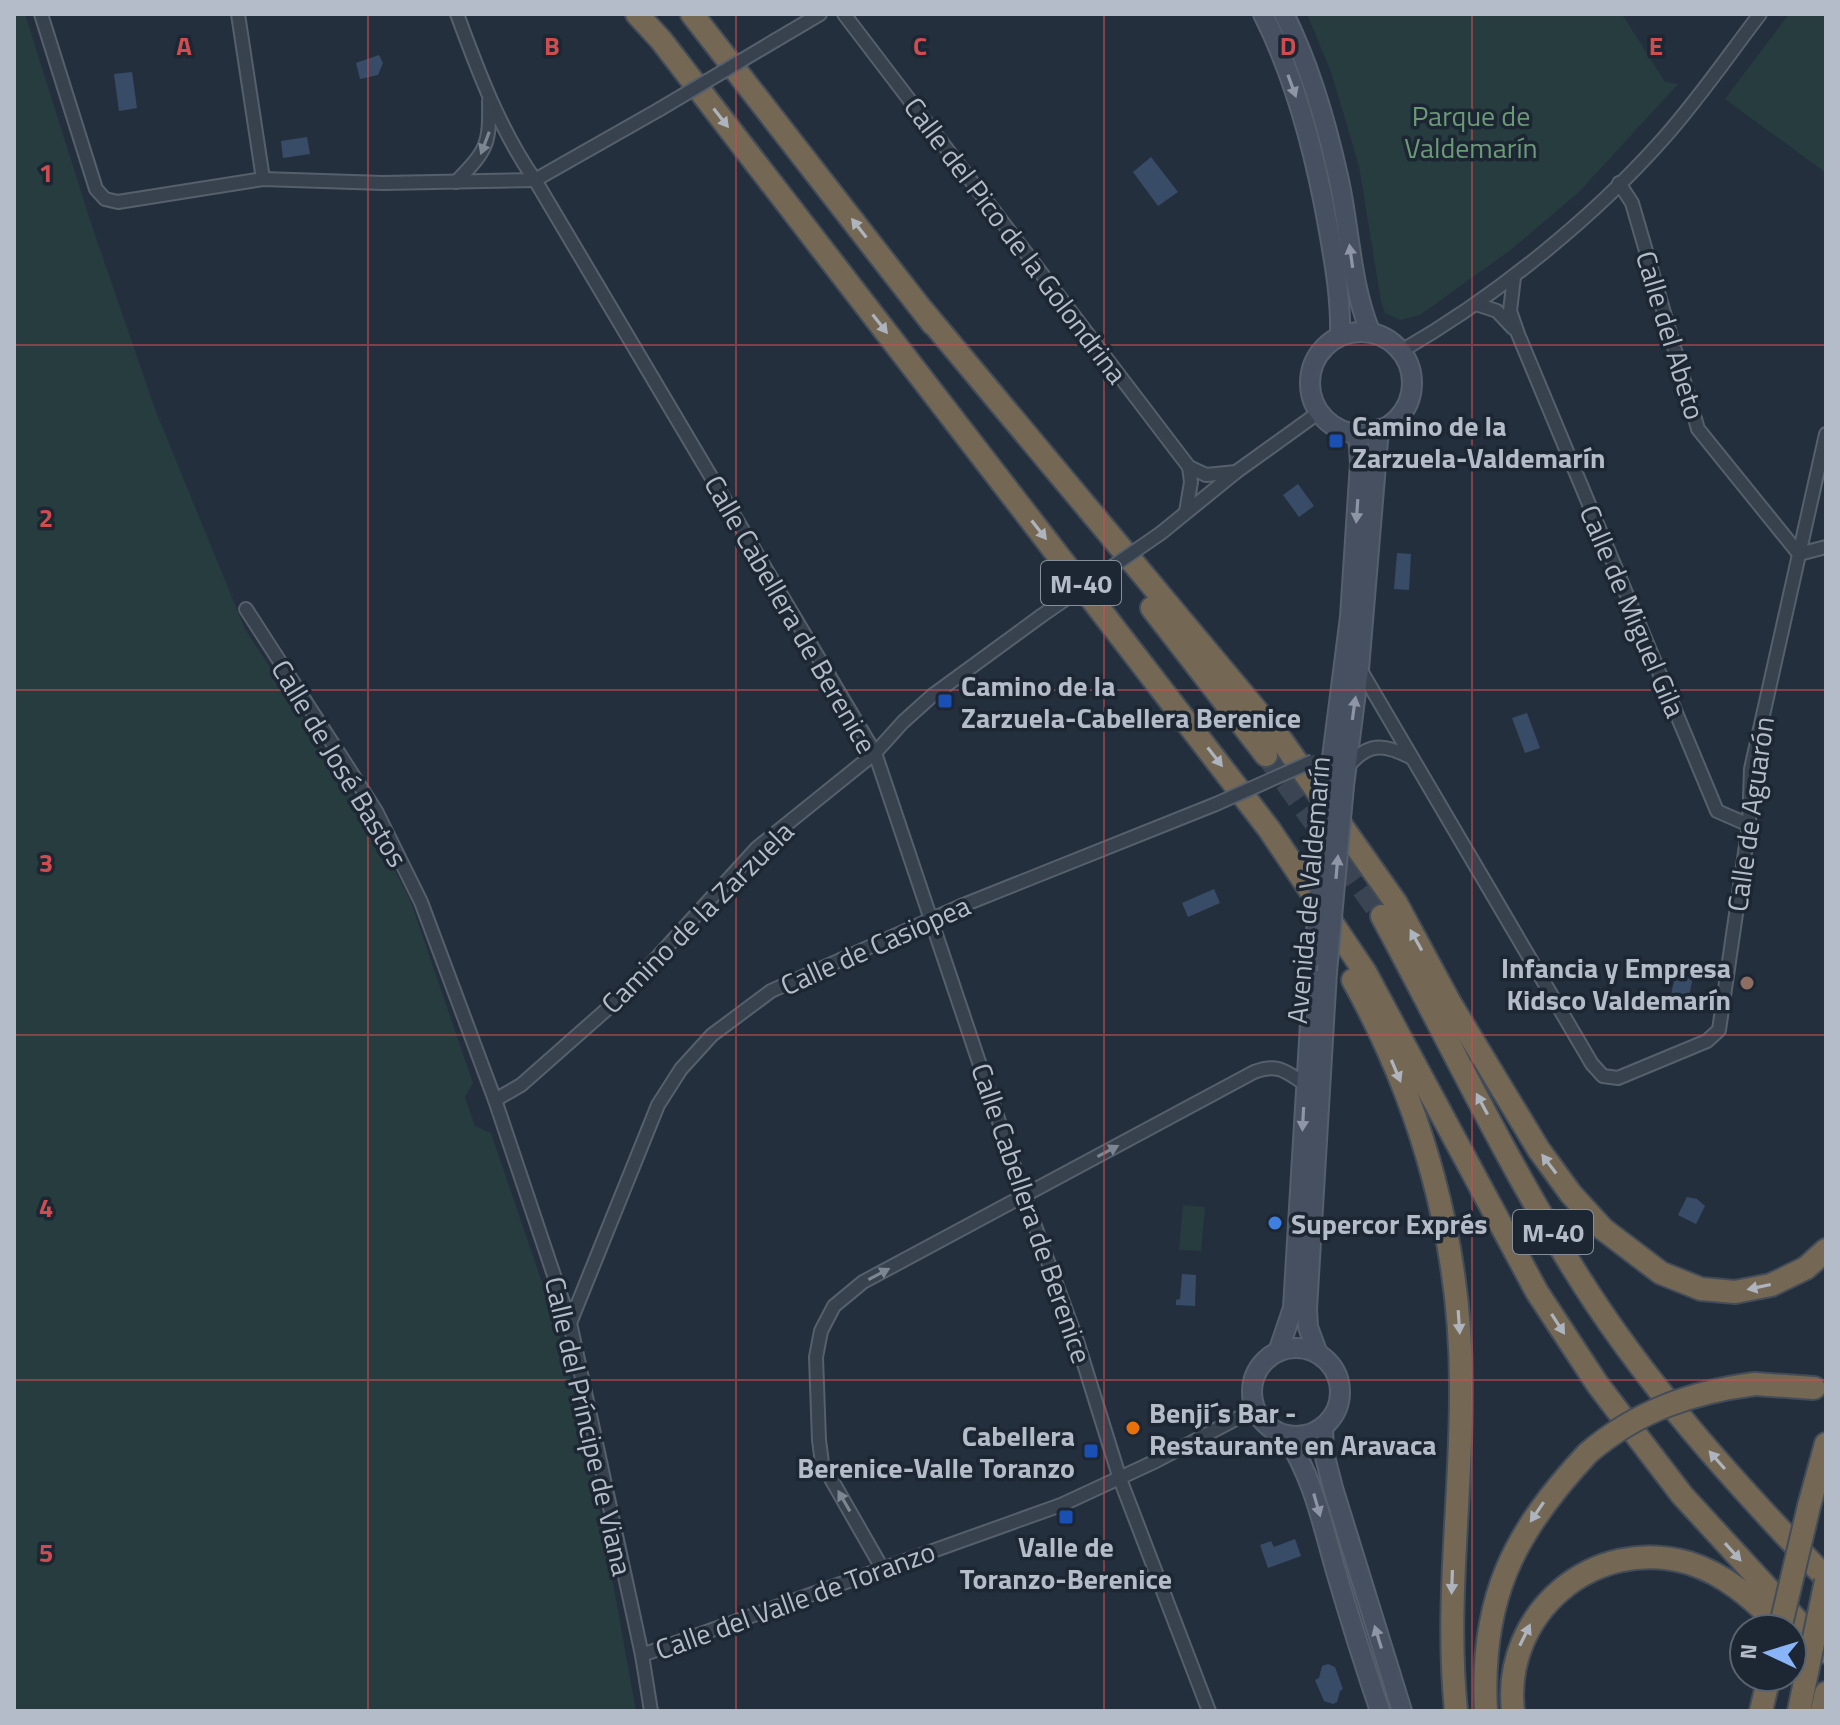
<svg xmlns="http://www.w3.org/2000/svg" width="1840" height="1725" font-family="'Titillium Web',sans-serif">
<rect width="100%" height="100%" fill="#242f3e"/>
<!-- green -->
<g fill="#263c3f">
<path d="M 14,14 L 25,14 L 91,223 L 155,409 L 245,629 L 367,816 L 411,902 L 473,1083 L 465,1097 L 475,1126 L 491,1133 L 560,1335 L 594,1477 L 636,1711 L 14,1711 Z"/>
<path d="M 1307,14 L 1622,14 L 1665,82 L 1678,84 L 1579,192 L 1512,249 L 1420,315 L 1400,320 L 1385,313 L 1381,301 L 1359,166 L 1331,72 Z"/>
<path d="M 1789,14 L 1826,14 L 1826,173 L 1725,99 Z"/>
<path d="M 1183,1205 L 1205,1207 L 1201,1251 L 1179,1250 Z"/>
</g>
<!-- water -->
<g fill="#394c67">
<path d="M 379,55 L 383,63 L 378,75 L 360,79 L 356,63 Z"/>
<path d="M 132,72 L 137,108 L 119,111 L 114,74 Z"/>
<path d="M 307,137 L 310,154 L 283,158 L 281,141 Z"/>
<path d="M 1151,157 L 1178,192 L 1158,206 L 1133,172 Z"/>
<path d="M 1298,484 L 1314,506 L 1299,517 L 1283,495 Z"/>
<path d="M 1397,553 L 1411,554 L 1409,590 L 1394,589 Z"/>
<path d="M 1527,713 L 1540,748 L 1525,753 L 1512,718 Z"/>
<path d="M 1214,889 L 1220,903 L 1188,917 L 1182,903 Z"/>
<path d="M 1676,973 L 1693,977 L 1686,1011 L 1668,1007 Z"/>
<path d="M 1687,1197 L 1697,1199 L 1705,1206 L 1696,1224 L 1678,1215 Z"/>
<path d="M 1182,1274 L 1196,1275 L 1195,1306 L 1176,1305 L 1176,1300 L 1180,1299 Z"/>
<path d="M 1295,1539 L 1301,1556 L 1268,1568 L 1260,1545 L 1271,1541 L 1274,1547 Z"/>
<path d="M 1328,1664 L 1335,1667 L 1343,1689 L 1340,1691 L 1337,1702 L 1333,1704 L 1324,1701 L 1315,1680 L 1319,1678 L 1322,1666 Z"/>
</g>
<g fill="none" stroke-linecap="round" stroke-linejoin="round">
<!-- highway-tunnel -->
<path stroke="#3a4453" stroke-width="22" stroke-dasharray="22 11" stroke-linecap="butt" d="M 1266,755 L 1382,916"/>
<!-- street casing -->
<g stroke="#565f6c" stroke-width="16">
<g id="street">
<path d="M 41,14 L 96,189 L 105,199 L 118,202 L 263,179 L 383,183 L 535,180 L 660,109"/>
<path d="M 238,14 L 263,179"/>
<path d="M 457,14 C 478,71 500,130 535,180 L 875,753 L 1024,1196 L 1076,1338 L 1120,1479 L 1209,1711"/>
<path d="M 844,14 L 1189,467"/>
<path d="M 776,40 L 820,14"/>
<path d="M 456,182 C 487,150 490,145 489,101"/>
<path d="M 1619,183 L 1632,203 L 1698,429 L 1799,554"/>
<path d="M 1514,277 L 1510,311 L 1518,334 L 1717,811 L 1749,825"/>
<path d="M 1476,304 L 1497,311 L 1513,328"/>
<path d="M 1403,350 C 1495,297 1592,219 1663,139 C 1698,100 1728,56 1760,14"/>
<path d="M 1186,512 L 1191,482 L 1189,467 L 1206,475 L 1236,472"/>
<path d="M 1161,533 L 1236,472 L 1318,413"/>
<path d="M 1799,554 L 1826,547"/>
<path d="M 246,609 L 376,811 L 421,902 L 495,1100 L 570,1323 L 642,1655 L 651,1711"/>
<path d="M 1360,669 L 1592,1064 L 1603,1076 L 1618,1078 L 1707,1041 L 1719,1030 L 1749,825 L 1751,769 L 1826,434"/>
<path d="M 1346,769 C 1367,742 1383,743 1412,758"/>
<path d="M 495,1100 L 521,1085 L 623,995 L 757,848 L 875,753 L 903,722 L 933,695 L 1041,616"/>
<path d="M 570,1323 L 658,1105 L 681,1069 L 712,1035 L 771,991 L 961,906 L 1216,804"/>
<path d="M 882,1568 L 822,1463 L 819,1440 L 816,1357 L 821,1331 L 834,1306 L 863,1282 L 1254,1072 C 1278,1063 1285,1071 1305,1084"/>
<path d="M 642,1655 L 1061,1505 L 1156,1461 L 1255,1409"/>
</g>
</g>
<!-- secondary casing -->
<g stroke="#565f6c" stroke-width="22">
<g id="secondary">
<path d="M 1263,14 C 1297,81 1316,157 1329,231 C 1335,266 1341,299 1340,335"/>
<path d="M 1284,14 C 1309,64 1326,122 1338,176 C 1350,228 1350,282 1370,331"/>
<circle cx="1361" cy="383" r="51"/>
<path d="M 1329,781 L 1350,617 L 1360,463 L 1358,433"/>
<path d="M 1344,786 L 1359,669 L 1379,429"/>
<circle cx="1296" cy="1392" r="44"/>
<path d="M 1278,1352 L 1293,1308 L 1314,957"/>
<path d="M 1318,1354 L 1308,1327 L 1307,1309 L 1327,972"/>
<path d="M 1323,1427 L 1324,1453 L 1333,1488 L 1402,1711"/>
<path d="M 1285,1435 C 1312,1475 1322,1522 1335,1568 C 1349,1616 1364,1664 1380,1711"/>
</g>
</g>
<!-- highway casing -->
<g stroke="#434c59" stroke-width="26">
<g id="highway">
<path d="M 637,14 L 661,40 L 1269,829 L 1365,972 L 1537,1292 L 1598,1385 L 1682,1495 L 1826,1652"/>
<path d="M 692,14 L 933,324"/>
<path d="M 924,312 L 1282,741 L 1396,903 L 1450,1003 L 1539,1150 L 1571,1194 L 1603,1229 L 1661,1273 L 1701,1289 L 1735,1292 L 1771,1285 L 1806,1268 L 1826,1250"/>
<path d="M 1152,608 L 1266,755"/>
<path d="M 1382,916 C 1445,1033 1503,1155 1573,1268 C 1643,1382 1734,1482 1826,1578"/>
<path d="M 1353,980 C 1422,1104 1461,1243 1461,1385 C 1462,1494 1445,1602 1456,1711"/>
<path d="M 1755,1384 L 1814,1388"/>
<path d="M 1809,1506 L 1826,1444"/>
<path d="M 1486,1711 C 1480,1599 1513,1533 1588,1453"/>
<path d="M 1513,1711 C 1502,1613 1594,1535 1689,1563 C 1728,1575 1755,1602 1784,1629"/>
<path d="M 1761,1711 L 1769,1677"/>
<path d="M 1799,1711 L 1807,1672"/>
<path d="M 1822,1711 L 1826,1693"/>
</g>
</g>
<!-- street -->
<use href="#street" stroke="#38414e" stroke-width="12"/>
<!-- secondary -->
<use href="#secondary" stroke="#465061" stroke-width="18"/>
<!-- highway -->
<use href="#highway" stroke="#746855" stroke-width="22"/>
<!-- street-bridge casing -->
<g stroke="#565f6c" stroke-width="16" stroke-linecap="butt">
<g id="street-bridge">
<path d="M 660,109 L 776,40"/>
<path d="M 1041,616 L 1161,533"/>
<path d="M 1216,804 L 1313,761"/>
</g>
</g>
<!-- secondary-bridge casing -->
<g stroke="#565f6c" stroke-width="22" stroke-linecap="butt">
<g id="secondary-bridge">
<path d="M 1314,957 L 1329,781"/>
<path d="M 1327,972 L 1344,786"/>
</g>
</g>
<!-- highway-bridge casing -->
<g stroke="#434c59" stroke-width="26" stroke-linecap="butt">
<g id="highway-bridge">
<path d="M 1588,1453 C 1637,1411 1692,1392 1755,1384"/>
<path d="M 1780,1629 L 1809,1506"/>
<path d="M 1807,1672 L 1826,1581"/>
</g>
</g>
<!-- street-bridge -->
<use href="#street-bridge" stroke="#38414e" stroke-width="12"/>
<!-- secondary-bridge -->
<use href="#secondary-bridge" stroke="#465061" stroke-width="18"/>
<!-- highway-bridge -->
<use href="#highway-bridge" stroke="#746855" stroke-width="22"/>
</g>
<!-- one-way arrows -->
<defs><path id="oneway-solid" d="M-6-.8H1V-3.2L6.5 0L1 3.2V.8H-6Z" transform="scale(2)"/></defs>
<g fill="#8e96a5">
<use href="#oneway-solid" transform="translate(1292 86) rotate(70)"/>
<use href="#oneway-solid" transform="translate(1351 256) rotate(-98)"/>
<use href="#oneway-solid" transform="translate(1357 511) rotate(94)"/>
<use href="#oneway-solid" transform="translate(1354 708) rotate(-82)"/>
<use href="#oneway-solid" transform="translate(1337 867) rotate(-85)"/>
<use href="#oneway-solid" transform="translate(1303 1119) rotate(93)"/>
<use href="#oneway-solid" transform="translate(1317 1505) rotate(74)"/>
<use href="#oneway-solid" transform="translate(1378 1637) rotate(-107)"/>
</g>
<g fill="#aeb4bd">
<use href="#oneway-solid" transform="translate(721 118) rotate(52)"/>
<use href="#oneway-solid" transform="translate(859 228) rotate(-128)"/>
<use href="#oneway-solid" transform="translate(880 324) rotate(52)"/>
<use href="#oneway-solid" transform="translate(1039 530) rotate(52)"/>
<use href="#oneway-solid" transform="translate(1215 757) rotate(52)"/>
<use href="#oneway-solid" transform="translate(1416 940) rotate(-119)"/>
<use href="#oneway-solid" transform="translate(1396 1071) rotate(67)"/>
<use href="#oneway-solid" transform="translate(1482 1104) rotate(-118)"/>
<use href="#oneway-solid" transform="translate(1549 1164) rotate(-127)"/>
<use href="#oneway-solid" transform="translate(1759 1287) rotate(168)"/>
<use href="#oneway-solid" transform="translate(1459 1322) rotate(86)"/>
<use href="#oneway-solid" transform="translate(1558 1324) rotate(57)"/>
<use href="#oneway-solid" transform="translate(1717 1460) rotate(-131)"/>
<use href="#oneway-solid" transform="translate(1537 1512) rotate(124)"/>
<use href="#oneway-solid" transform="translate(1733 1552) rotate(48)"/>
<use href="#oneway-solid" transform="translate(1452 1582) rotate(92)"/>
<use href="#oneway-solid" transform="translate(1525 1635) rotate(-64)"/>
</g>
<g fill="#7c8592">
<use href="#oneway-solid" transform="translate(485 143) rotate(111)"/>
<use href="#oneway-solid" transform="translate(1108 1151) rotate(-28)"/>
<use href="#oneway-solid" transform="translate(879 1274) rotate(-28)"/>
<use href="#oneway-solid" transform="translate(844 1501) rotate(-120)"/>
</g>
<!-- grid -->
<path fill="none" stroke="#ce4d50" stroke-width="2" stroke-opacity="0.55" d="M 368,14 L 368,1711M 736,14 L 736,1711M 1104,14 L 1104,1711M 1472,14 L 1472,1711M 14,345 L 1826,345M 14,690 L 1826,690M 14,1035 L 1826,1035M 14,1380 L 1826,1380"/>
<!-- markers -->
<g fill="#1a4fb4" stroke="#1d2633" stroke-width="3">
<rect x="1328" y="433" width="16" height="16" rx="4"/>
<rect x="937" y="693" width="16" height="16" rx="4"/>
<rect x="1083" y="1443" width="16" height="16" rx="4"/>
<rect x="1058" y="1509" width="16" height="16" rx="4"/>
</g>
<circle fill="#8d6e63" stroke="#1d2633" stroke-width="3" cx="1747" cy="983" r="8"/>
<circle fill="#3f7fe0" stroke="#1d2633" stroke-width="3" cx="1275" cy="1223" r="8"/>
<circle fill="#e8710a" stroke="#1d2633" stroke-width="3" cx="1133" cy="1428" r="8"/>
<g text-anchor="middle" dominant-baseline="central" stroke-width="7" stroke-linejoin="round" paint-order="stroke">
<!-- shield labels -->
<g fill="#1d2633" stroke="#878f9c" stroke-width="2">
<rect x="1041" y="561" width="80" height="44" rx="6"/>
<rect x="1513" y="1210" width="80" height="44" rx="6"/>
</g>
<g font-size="26" font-weight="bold" fill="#b4bcc9">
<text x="1081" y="583">M-40</text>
<text x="1553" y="1232">M-40</text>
</g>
<!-- park labels -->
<g font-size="28" fill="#6b9a76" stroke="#1d2633">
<text x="1471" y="115">Parque de<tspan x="1471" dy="32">Valdemarín</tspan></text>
</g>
<!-- street labels -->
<g font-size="28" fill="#b4bcc9" stroke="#1d2633">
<text transform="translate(1016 240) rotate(53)">Calle del Pico de la Golondrina</text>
<text transform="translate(1671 335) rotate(73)">Calle del Abeto</text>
<text transform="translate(1633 611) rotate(67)">Calle de Miguel Gila</text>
<text transform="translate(791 614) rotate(60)">Calle Cabellera de Berenice</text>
<text transform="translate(340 763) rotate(59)">Calle de José Bastos</text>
<text transform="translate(1750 814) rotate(-82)">Calle de Aguarón</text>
<text transform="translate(1308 890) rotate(-85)">Avenida de Valdemarín</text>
<text transform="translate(697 917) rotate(-45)">Camino de la Zarzuela</text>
<text transform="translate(875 945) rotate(-24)">Calle de Casiopea</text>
<text transform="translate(1032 1213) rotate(71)">Calle Cabellera de Berenice</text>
<text transform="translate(589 1426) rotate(77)">Calle del Príncipe de Viana</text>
<text transform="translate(795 1600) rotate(-20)">Calle del Valle de Toranzo</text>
</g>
<!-- poi labels -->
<g font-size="28" font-weight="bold" fill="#b4bcc9" stroke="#1d2633" text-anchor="start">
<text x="1352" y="425">Camino de la<tspan x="1352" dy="32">Zarzuela-Valdemarín</tspan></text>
<text x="961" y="685">Camino de la<tspan x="961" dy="32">Zarzuela-Cabellera Berenice</tspan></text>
<text x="1731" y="967" text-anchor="end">Infancia y Empresa<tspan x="1731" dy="32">Kidsco Valdemarín</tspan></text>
<text x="1291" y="1223">Supercor Exprés</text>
<text x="1149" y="1412">Benji´s Bar -<tspan x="1149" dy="32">Restaurante en Aravaca</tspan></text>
<text x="1075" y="1435" text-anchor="end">Cabellera<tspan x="1075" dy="32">Berenice-Valle Toranzo</tspan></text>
<text x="1066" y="1546" text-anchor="middle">Valle de<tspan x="1066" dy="32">Toranzo-Berenice</tspan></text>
</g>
</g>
<g font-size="26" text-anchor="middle" font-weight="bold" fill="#ce4d50" stroke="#1d2633" stroke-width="7" stroke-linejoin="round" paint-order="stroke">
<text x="184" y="55">A</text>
<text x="552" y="55">B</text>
<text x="920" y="55">C</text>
<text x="1288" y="55">D</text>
<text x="1656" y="55">E</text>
<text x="46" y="182">1</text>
<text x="46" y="527">2</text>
<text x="46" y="872">3</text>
<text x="46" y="1217">4</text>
<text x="46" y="1562">5</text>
</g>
<!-- border -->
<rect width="1840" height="1725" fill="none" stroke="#b4bcc9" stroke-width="32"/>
<!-- north arrow -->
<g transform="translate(1768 1653) rotate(274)"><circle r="38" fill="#1d2633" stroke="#59626f" stroke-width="2"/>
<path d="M0-6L14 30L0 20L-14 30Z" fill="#8ab4f8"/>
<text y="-12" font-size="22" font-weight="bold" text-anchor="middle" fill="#b4bcc9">N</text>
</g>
</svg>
